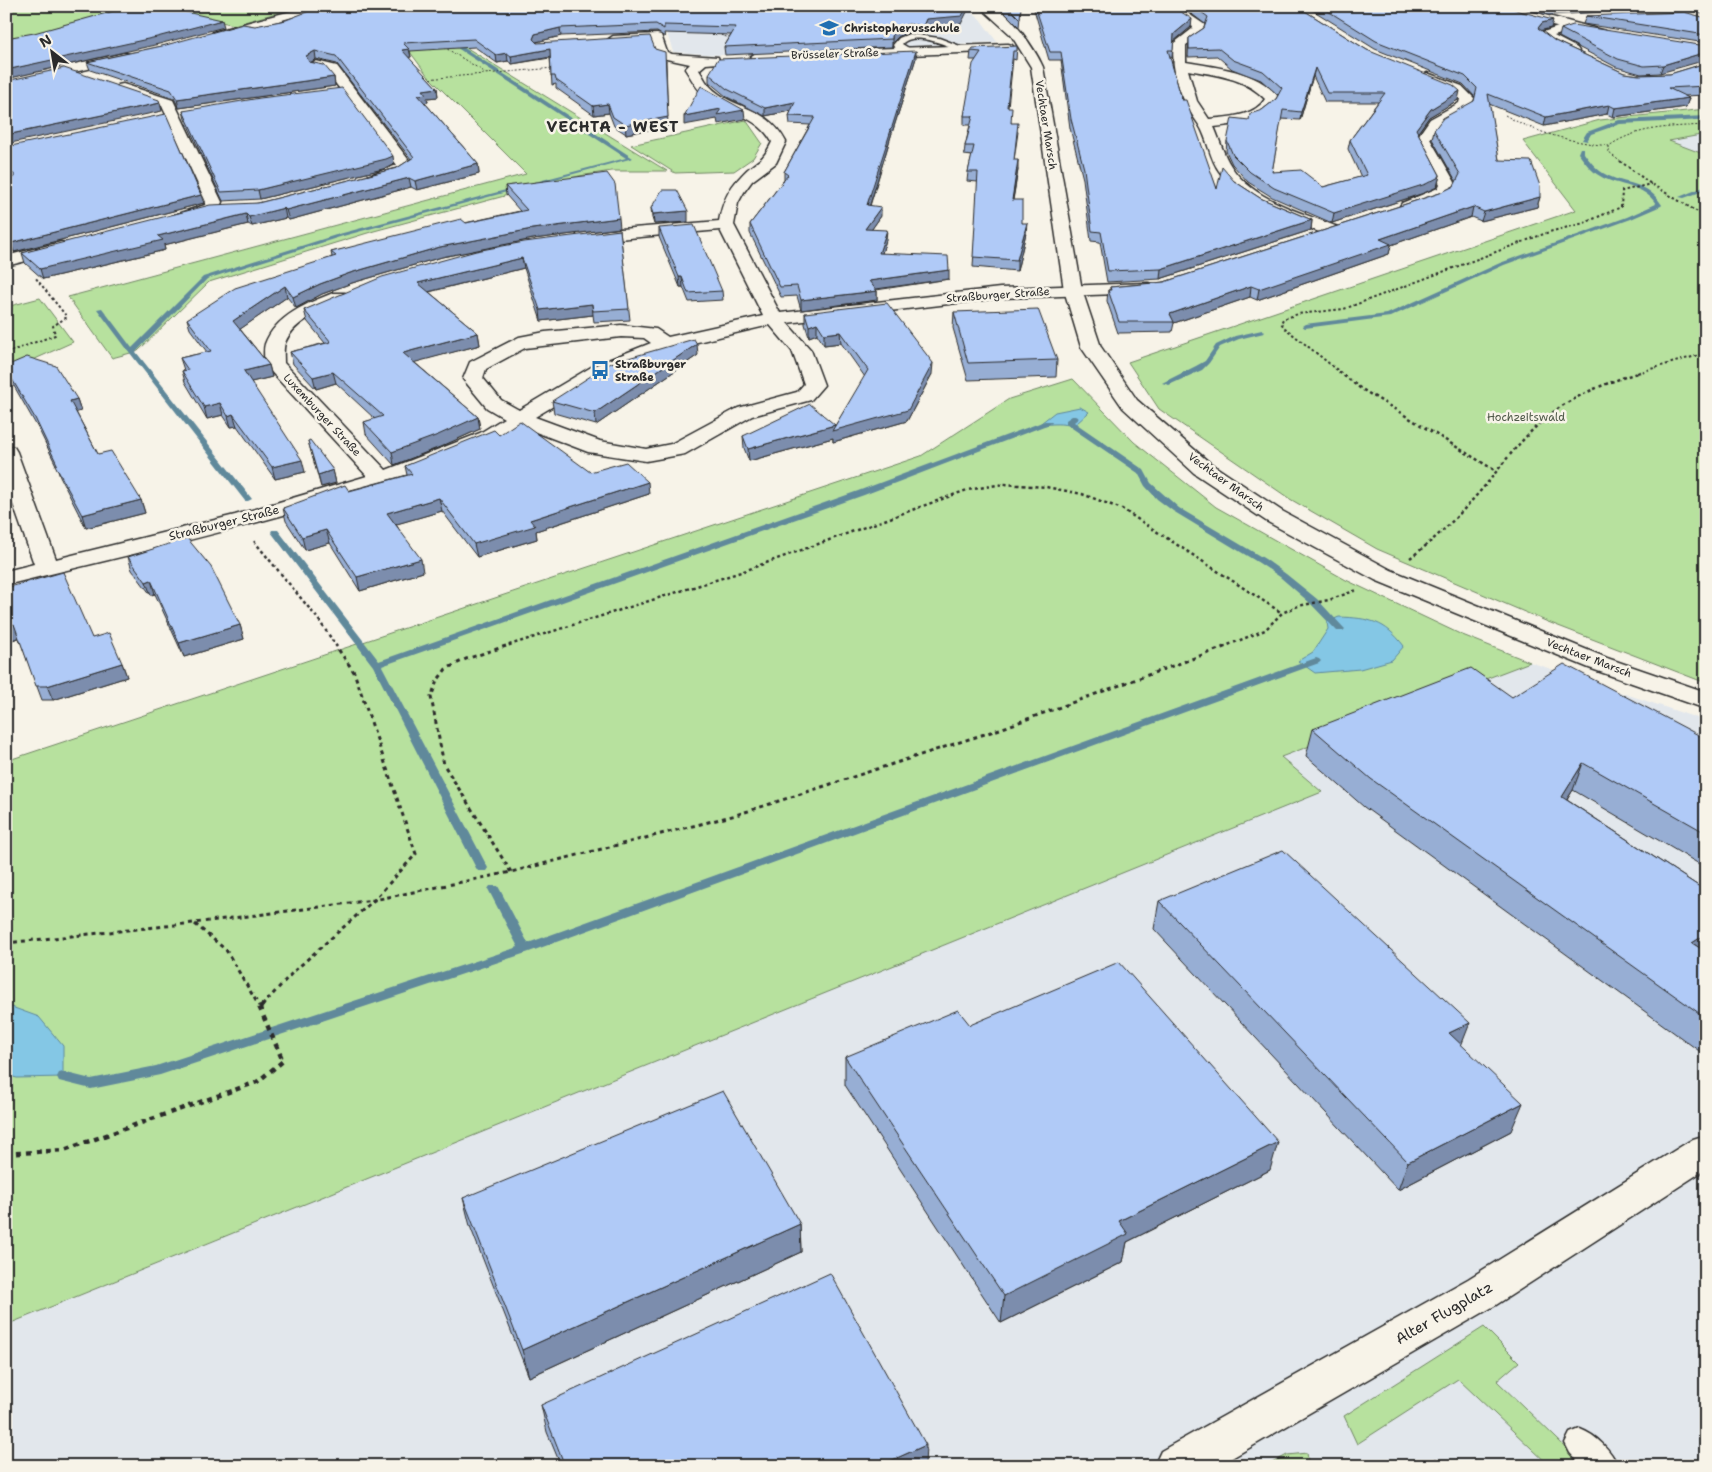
<svg xmlns="http://www.w3.org/2000/svg" width="1712" height="1472" font-family="'Shantell Sans',sans-serif">
<rect width="100%" height="100%" fill="#f7f3e8"/>
<filter id="ink" filterUnits="userSpaceOnUse"><feTurbulence type="fractalNoise" baseFrequency=".02" numOctaves="2"/><feDisplacementMap in="SourceGraphic" scale="10" xChannelSelector="R" yChannelSelector="G"/><feConvolveMatrix kernelMatrix="1 2 1 2 8 2 1 2 1" color-interpolation-filters="sRGB"/></filter>
<g filter="url(#ink)">
<!-- built -->
<g fill="#e2e7ec">
<path d="M 742,6 L 963,6 L 980,19 L 997,42 L 720,55 L 673,52 L 667,33 Z"/>
<path d="M 1706,134 L 1706,155 L 1668,141 Z"/>
<path d="M 1530,662 L 1706,721 L 1706,1466 L 6,1466 L 6,1325 L 1321,792 L 1281,757 Z"/>
</g>
<!-- green -->
<g fill="#b7e19e" stroke="#718664">
<path d="M 6,6 L 301,6 L 234,25 L 156,6 L 6,44 Z"/>
<path d="M 319,31 L 454,40 L 667,171 L 612,171 L 579,176 L 374,231 L 209,282 L 138,351 L 112,358 L 68,297 L 526,174 L 428,76 L 410,52 Z"/>
<path d="M 1706,109 L 1706,134 L 1669,141 L 1706,155 L 1706,683 L 1548,622 L 1377,549 L 1290,499 L 1159,409 L 1128,362 L 1576,210 L 1523,141 L 1600,120 Z"/>
<path d="M 746,120 L 762,143 L 753,158 L 734,171 L 675,173 L 631,145 Z"/>
<path d="M 40,298 L 73,342 L 6,372 L 6,307 Z"/>
<path d="M 1073,379 L 1134,442 L 1216,507 L 1346,580 L 1460,634 L 1530,662 L 1281,757 L 1322,792 L 6,1325 L 6,761 L 921,456 L 1009,399 Z"/>
<path d="M 1484,1327 L 1519,1362 L 1497,1381 L 1585,1466 L 1550,1466 L 1458,1379 L 1357,1444 L 1344,1416 Z"/>
<path d="M 1307,1453 L 1309,1466 L 1266,1466 L 1287,1455 Z"/>
</g>
<!-- water -->
<g fill="#84c7e5" stroke="#60899b">
<path d="M 1080,407 L 1089,412 C 1068,432 1077,423 1053,424 C 1047,424 1041,426 1037,426 L 1055,412 Z"/>
<path d="M 1339,617 C 1369,618 1385,621 1404,646 L 1392,660 L 1360,669 L 1315,673 L 1298,661 L 1313,652 L 1328,629 L 1327,622 Z"/>
<path d="M 6,1005 L 39,1017 L 63,1046 L 63,1077 L 17,1078 L 6,1075 Z"/>
</g>
<g fill="none" stroke-linecap="round" stroke-linejoin="round">
<!-- stream -->
<g fill="#60899b" fill-rule="evenodd">
<path d="M 448,40 L 452,40 L 633,158 L 343,236 L 207,279 L 136,352 L 252,499 L 248,501 L 245,501 L 130,353 L 97,309 L 102,308 L 132,348 L 203,277 L 339,234 L 626,158 L 448,42 Z"/>
<path d="M 1706,116 L 1706,120 L 1620,124 L 1591,134 L 1587,141 L 1582,140 L 1587,132 L 1619,120 Z"/>
<path d="M 1580,148 L 1584,148 L 1584,153 C 1589,160 1595,168 1603,173 C 1625,186 1647,180 1662,205 L 1661,206 L 1631,219 L 1504,265 L 1390,317 L 1305,328 L 1302,326 L 1305,324 L 1387,314 L 1500,263 L 1627,217 L 1656,204 C 1644,184 1618,187 1600,176 C 1591,171 1584,161 1578,153 Z"/>
<path d="M 1706,186 L 1706,190 L 1684,198 L 1679,197 Z"/>
<path d="M 1262,330 L 1265,332 L 1264,333 L 1239,339 L 1220,347 L 1209,363 L 1202,370 L 1169,385 L 1162,383 L 1196,366 L 1205,361 L 1216,345 L 1235,336 Z"/>
<path d="M 1072,416 L 1075,416 L 1079,418 L 1074,422 L 1144,470 L 1151,483 L 1179,508 L 1265,559 L 1286,574 L 1317,599 L 1343,627 L 1345,629 L 1343,631 L 1337,631 L 1310,603 L 1280,577 L 1259,563 L 1173,511 L 1157,499 L 1145,486 L 1138,473 L 1066,424 L 1066,420 Z"/>
<path d="M 1045,421 L 1051,421 L 1052,423 L 864,495 L 382,666 L 488,868 L 486,871 L 478,871 L 476,868 L 373,666 L 271,532 L 272,530 L 278,530 L 379,661 L 858,491 Z"/>
<path d="M 1316,658 L 1319,659 L 1321,661 L 1319,663 L 529,952 L 160,1075 L 91,1089 L 59,1081 L 57,1077 L 59,1073 L 63,1072 L 91,1079 L 156,1066 L 518,947 L 488,889 L 490,886 L 498,886 L 528,943 Z"/>
</g>
<!-- lane casing -->
<g stroke="#2b2b2b" stroke-width="3">
<g id="lane">
<path d="M 909,34 L 939,38 L 968,49 L 964,52 C 949,47 915,30 902,44 L 912,50 L 912,54 L 906,54 L 894,47 L 893,45 L 899,38 Z"/>
<path d="M 1580,1429 C 1596,1435 1611,1450 1618,1466 L 1582,1466 L 1570,1453 L 1565,1443 L 1570,1433 Z"/>
</g>
</g>
<!-- street casing -->
<g stroke="#2b2b2b" stroke-width="3">
<g id="street">
<path d="M 1162,6 L 1177,6 L 1205,25 L 1202,34 L 1186,45 L 1186,62 C 1218,68 1258,70 1279,98 C 1266,122 1239,124 1214,127 C 1220,140 1223,154 1231,166 C 1252,200 1303,213 1338,227 L 1340,231 L 1338,235 L 1326,235 C 1290,219 1242,206 1219,171 C 1209,157 1208,139 1199,125 C 1182,101 1170,73 1174,43 L 1192,29 L 1193,26 ZM 1188,70 C 1215,75 1244,77 1265,99 C 1254,117 1227,117 1209,119 L 1197,101 Z"/>
<path d="M 1570,23 L 1576,27 L 1574,30 L 1554,36 L 1577,48 L 1579,51 L 1577,54 L 1569,54 L 1538,36 L 1540,33 Z"/>
<path d="M 657,34 L 661,35 L 667,52 L 672,54 L 718,57 L 719,60 L 718,63 L 706,64 L 699,70 C 702,74 704,79 707,83 C 730,111 766,103 786,142 L 776,163 L 752,181 L 744,192 L 738,203 L 734,225 L 780,313 L 1000,288 L 1148,283 L 1154,284 L 1157,288 L 1154,292 L 1148,293 L 1000,298 L 787,323 L 811,350 L 824,385 L 811,400 L 752,416 L 685,454 L 646,461 L 588,452 L 520,426 C 458,463 388,484 319,505 C 216,535 111,559 6,585 L 6,571 L 34,564 L 6,484 L 6,446 L 14,447 L 17,452 L 56,559 L 235,515 L 367,476 L 264,364 C 265,358 263,350 265,344 C 275,316 308,303 333,293 L 345,293 L 348,297 L 345,301 C 325,309 294,320 285,343 C 283,349 284,357 284,363 L 386,470 L 480,433 L 504,418 L 487,408 L 463,379 L 470,362 L 519,337 L 545,332 L 621,325 L 656,329 L 668,337 L 763,316 L 720,230 L 584,242 L 578,241 L 576,237 L 578,233 L 584,232 L 719,221 C 722,203 728,189 741,176 C 755,160 761,165 772,142 C 758,116 728,113 706,97 C 696,89 692,79 685,69 L 690,64 L 657,57 L 652,42 L 613,44 L 607,40 L 613,36 ZM 770,325 L 792,351 L 804,384 L 797,392 L 738,408 L 671,444 L 646,449 L 600,441 L 535,417 L 607,374 L 672,348 ZM 621,337 L 644,338 L 651,343 L 593,366 L 519,410 L 501,400 L 483,378 L 486,369 L 525,348 Z"/>
<path d="M 1008,44 L 1012,45 L 1014,48 L 1012,51 L 756,61 L 750,57 L 756,53 Z"/>
<path d="M 316,61 L 337,66 L 411,163 L 414,166 C 406,176 380,185 368,182 L 365,179 L 368,176 L 397,165 L 327,72 L 311,68 L 310,65 Z"/>
<path d="M 1427,73 L 1462,86 L 1474,98 L 1473,105 L 1440,125 L 1430,139 L 1456,184 L 1451,194 L 1408,211 L 1400,206 L 1402,203 L 1438,188 L 1440,184 L 1416,139 L 1430,119 L 1459,103 L 1460,99 L 1452,92 L 1422,80 L 1420,77 Z"/>
<path d="M 123,84 L 173,100 L 222,202 L 218,211 L 180,223 L 174,221 L 172,218 L 174,215 L 205,205 L 206,202 L 162,106 L 118,91 L 116,88 L 118,85 Z"/>
<path d="M 61,242 L 67,243 L 69,247 L 67,251 L 6,266 L 6,256 Z"/>
<path d="M 1706,1135 L 1706,1169 L 1496,1305 L 1218,1466 L 1154,1466 L 1161,1451 L 1468,1279 L 1693,1139 Z"/>
</g>
</g>
<!-- secondary casing -->
<g stroke="#2b2b2b" stroke-width="3">
<g id="secondary">
<path d="M 310,6 L 330,6 L 217,39 L 211,35 L 213,32 Z"/>
<path d="M 979,6 C 983,6 988,5 992,6 C 1009,10 1036,51 1043,67 L 1082,290 L 1101,347 L 1137,400 L 1210,463 L 1282,511 L 1391,570 L 1607,658 L 1706,692 L 1706,709 L 1589,668 L 1375,580 L 1266,521 L 1194,473 L 1123,408 L 1081,347 L 1064,290 L 1031,67 L 1011,35 Z"/>
<path d="M 1491,6 L 1510,6 L 1609,32 L 1611,35 L 1605,39 L 1544,24 Z"/>
<path d="M 124,53 L 129,54 L 130,57 L 129,60 L 6,87 L 6,79 Z"/>
</g>
</g>
<!-- path-far4 -->
<g stroke="#2b2b2b" stroke-width="1" stroke-dasharray="2 2" stroke-linecap="butt">
<path d="M 717,34 L 733,39"/>
<path d="M 444,47 L 486,73"/>
<path d="M 426,79 L 554,68"/>
<path d="M 1505,115 C 1537,134 1573,142 1609,146"/>
<path d="M 1621,162 L 1609,153 L 1609,146 C 1638,126 1672,127 1706,125"/>
</g>
<!-- path-far3 -->
<g stroke="#2b2b2b" stroke-width="2" stroke-dasharray="2.5 2.5" stroke-linecap="butt">
<path d="M 1620,161 L 1651,184 L 1706,217"/>
<path d="M 6,353 L 55,335 L 53,326 L 67,317 L 35,277"/>
<path d="M 1341,373 L 1285,328 L 1281,323 L 1283,319 L 1298,314 L 1344,309 L 1549,232 L 1584,223 L 1621,207 L 1622,191 L 1651,184"/>
<path d="M 1637,373 L 1706,353"/>
</g>
<!-- path-far2 -->
<g stroke="#2b2b2b" stroke-width="2.5" stroke-dasharray="3 3" stroke-linecap="butt">
<path d="M 1339,372 L 1360,388 L 1496,471"/>
<path d="M 254,541 L 318,619 L 337,647"/>
<path d="M 1410,558 C 1440,536 1465,509 1489,481 C 1507,458 1525,435 1548,416 C 1574,395 1609,382 1640,372"/>
<path d="M 503,647 L 741,572 L 967,490 L 1004,484 L 1046,487 L 1082,494 L 1122,509 L 1282,613"/>
<path d="M 1223,647 L 1265,630 L 1282,613 L 1298,606 L 1329,600 L 1357,590"/>
</g>
<!-- path-far1 -->
<g stroke="#2b2b2b" stroke-width="3" stroke-dasharray="4 4" stroke-linecap="butt">
<path d="M 506,646 L 466,659 L 446,669 L 437,681 L 431,697 L 444,765 L 511,872"/>
<path d="M 195,924 L 226,950 L 259,1006"/>
<path d="M 6,943 L 194,923 L 374,900 L 511,872 L 736,815 L 1000,729 L 1227,646"/>
<path d="M 262,1006 L 292,973 L 374,900 L 416,854 L 354,672 L 336,646"/>
</g>
<!-- path -->
<g stroke="#2b2b2b" stroke-width="4.5" stroke-dasharray="5 5" stroke-linecap="butt">
<path d="M 260,1008 L 263,1004"/>
<path d="M 6,1154 L 64,1150 L 257,1082 L 283,1061 L 258,1004"/>
</g>
<!-- lane -->
<use href="#lane" fill="#f7f3e8" fill-rule="evenodd"/>
<!-- street -->
<use href="#street" fill="#f7f3e8" fill-rule="evenodd"/>
<!-- secondary -->
<use href="#secondary" fill="#f7f3e8" fill-rule="evenodd"/>
</g>
<!-- wall -->
<g fill="#97aed4" stroke="#2b2b2b" fill-rule="evenodd">
<path d="M 994,6 L 1021,6 L 1019,27 L 1000,8 Z"/>
<path d="M 1033,6 L 1172,6 L 1191,27 L 1173,41 L 1172,58 L 1170,58 L 1182,100 L 1217,189 L 1234,181 L 1260,198 L 1312,220 L 1311,230 L 1160,279 L 1107,282 L 1100,242 L 1091,241 L 1083,179 L 1070,128 L 1061,60 L 1049,60 Z"/>
<path d="M 1181,6 L 1297,6 L 1367,50 L 1458,100 L 1429,117 L 1418,133 L 1440,175 L 1437,187 L 1424,193 L 1332,223 L 1272,197 L 1248,182 L 1232,164 L 1226,151 L 1227,141 L 1249,120 L 1276,99 L 1278,95 L 1261,80 L 1232,69 L 1217,56 L 1188,57 L 1189,38 L 1204,28 L 1205,24 ZM 1313,76 L 1325,102 L 1378,102 L 1350,140 L 1348,149 L 1361,177 L 1323,187 L 1272,172 L 1281,119 L 1300,120 Z"/>
<path d="M 1306,6 L 1507,6 L 1551,28 L 1541,31 L 1555,41 L 1624,73 L 1639,75 L 1670,74 L 1706,63 L 1706,95 L 1684,96 L 1689,98 L 1686,107 L 1613,117 L 1607,114 L 1544,126 L 1489,104 L 1499,160 L 1540,197 L 1537,207 L 1481,221 L 1471,217 L 1391,245 L 1389,254 L 1257,300 L 1250,297 L 1174,323 L 1172,332 L 1118,333 L 1107,301 L 1108,290 L 1110,290 L 1110,287 L 1164,282 L 1440,193 L 1454,186 L 1456,181 L 1432,139 L 1434,130 L 1474,101 L 1475,97 L 1463,84 L 1375,49 Z"/>
<path d="M 1513,6 L 1706,6 L 1706,15 L 1682,8 L 1548,15 Z"/>
<path d="M 1586,16 L 1706,18 L 1706,43 L 1583,24 Z"/>
<path d="M 286,20 L 961,24 L 925,27 L 923,34 L 908,32 L 898,37 L 892,43 L 892,47 L 725,55 L 724,47 L 731,35 L 664,33 L 665,37 L 657,32 L 561,36 L 536,42 L 668,126 L 626,134 L 614,126 L 609,113 L 594,115 L 556,88 L 556,84 L 552,85 L 550,58 L 512,64 L 508,61 L 497,63 L 475,47 L 410,51 L 411,57 L 408,57 L 437,88 L 438,97 L 427,98 L 428,102 L 425,103 L 478,164 L 479,174 L 417,190 L 411,187 L 289,220 L 286,218 L 252,226 L 248,224 L 164,245 L 165,250 L 43,279 L 25,263 L 22,253 L 258,203 L 397,168 L 411,159 L 337,64 L 316,59 L 312,62 L 334,77 L 335,86 L 179,108 L 174,98 L 90,70 L 87,62 Z"/>
<path d="M 1561,29 L 1706,46 L 1660,73 L 1641,74 L 1616,67 L 1559,37 Z"/>
<path d="M 1017,46 L 1016,60 L 1013,59 L 1008,107 L 1011,123 L 1018,132 L 1014,160 L 1018,170 L 1013,200 L 1026,233 L 1017,271 L 973,267 L 978,182 L 967,181 L 968,172 L 972,156 L 964,155 L 965,146 L 970,125 L 964,125 L 964,116 L 976,60 L 970,60 L 971,51 Z"/>
<path d="M 916,58 L 891,136 L 870,206 L 881,216 L 871,230 L 886,240 L 882,253 L 949,279 L 876,290 L 877,291 L 877,300 L 801,310 L 797,296 L 781,297 L 750,233 L 750,224 L 784,180 L 784,172 L 810,125 L 790,124 L 789,116 L 791,111 L 765,116 L 727,97 L 709,82 L 709,74 Z"/>
<path d="M 183,111 L 394,164 L 387,168 L 260,199 L 223,201 L 185,119 Z"/>
<path d="M 6,147 L 204,203 L 14,252 L 6,245 L 6,180 L 11,180 L 6,178 Z"/>
<path d="M 505,186 L 620,228 L 533,239 L 442,257 L 352,283 L 322,294 L 296,308 L 287,297 L 240,329 L 269,365 L 272,377 L 251,382 L 305,472 L 275,479 L 237,426 L 231,427 L 223,415 L 207,419 L 185,382 L 182,371 L 184,370 L 180,358 L 207,352 L 190,329 L 187,319 L 332,257 L 331,252 L 520,211 L 506,195 Z"/>
<path d="M 651,208 L 688,222 L 654,224 L 652,218 Z"/>
<path d="M 659,228 L 722,291 L 723,300 L 689,302 L 683,287 L 680,287 L 659,237 Z"/>
<path d="M 620,230 L 630,320 L 594,322 L 593,315 L 541,321 L 524,268 L 429,292 L 478,333 L 480,345 L 414,362 L 478,417 L 480,429 L 440,447 L 394,465 L 366,434 L 364,422 L 375,419 L 336,383 L 316,389 L 293,364 L 290,352 L 325,343 L 307,321 L 304,310 Z"/>
<path d="M 954,312 L 1057,360 L 1056,377 L 968,380 L 953,328 Z"/>
<path d="M 805,313 L 932,374 L 907,421 L 833,442 L 833,438 L 749,461 L 744,448 L 743,436 L 835,426 L 865,377 L 841,343 L 824,345 L 817,334 L 809,337 L 805,324 Z"/>
<path d="M 698,355 L 596,425 L 554,413 L 552,401 Z"/>
<path d="M 6,366 L 77,399 L 81,411 L 76,412 L 98,454 L 141,500 L 145,513 L 86,528 L 60,477 L 56,465 L 39,430 L 10,379 L 6,370 Z"/>
<path d="M 499,435 L 590,472 L 649,494 L 536,531 L 537,539 L 477,557 L 442,511 L 396,524 L 423,572 L 360,591 L 330,543 L 305,550 L 286,521 L 283,508 L 407,475 L 405,466 Z"/>
<path d="M 308,441 L 333,470 L 336,483 L 321,487 Z"/>
<path d="M 128,557 L 240,625 L 244,639 L 184,657 L 155,594 L 151,595 L 132,570 Z"/>
<path d="M 6,588 L 92,638 L 122,663 L 127,677 L 53,700 L 42,700 L 19,638 L 6,642 Z"/>
<path d="M 1512,697 L 1706,739 L 1706,868 L 1573,790 L 1567,800 L 1706,891 L 1706,1050 L 1702,1053 L 1364,807 L 1306,756 L 1313,729 Z"/>
<path d="M 1159,901 L 1461,1045 L 1511,1131 L 1398,1190 L 1154,929 Z"/>
<path d="M 970,1025 L 1270,1170 L 1127,1242 L 1123,1262 L 1001,1323 L 845,1085 L 845,1057 Z"/>
<path d="M 463,1198 L 800,1224 L 801,1252 L 529,1377 L 470,1226 Z"/>
<path d="M 541,1405 L 925,1466 L 561,1466 L 547,1432 Z"/>
</g>
<!-- shaded-wall -->
<g fill="#7b8dad" stroke="#2b2b2b">
<path d="M 967,6 L 970,6 L 961,24 L 925,27 L 923,34 L 923,26 L 926,19 Z"/>
<path d="M 1192,19 L 1191,27 L 1173,42 L 1174,34 Z"/>
<path d="M 222,20 L 224,27 L 159,44 L 6,79 L 6,70 Z"/>
<path d="M 1553,20 L 1551,28 L 1539,31 L 1538,28 L 1542,23 Z"/>
<path d="M 908,24 L 908,32 L 898,37 L 892,43 L 892,36 L 898,29 Z"/>
<path d="M 560,28 L 561,36 L 536,42 L 533,39 L 535,34 Z"/>
<path d="M 409,49 L 411,57 L 403,58 L 402,50 Z"/>
<path d="M 550,49 L 551,57 L 512,64 L 511,56 Z"/>
<path d="M 315,51 L 316,59 L 308,64 L 306,56 Z"/>
<path d="M 916,51 L 916,58 L 891,136 L 867,214 L 867,205 L 889,130 Z"/>
<path d="M 1706,52 L 1706,60 L 1660,73 L 1663,65 Z"/>
<path d="M 507,53 L 508,61 L 497,63 L 496,55 Z"/>
<path d="M 666,61 L 668,126 L 626,134 L 625,125 Z"/>
<path d="M 1315,68 L 1313,76 L 1300,120 L 1301,112 Z"/>
<path d="M 334,77 L 335,86 L 179,108 L 177,99 Z"/>
<path d="M 437,88 L 438,97 L 427,98 L 428,102 L 419,104 L 418,95 L 423,90 Z"/>
<path d="M 1460,91 L 1458,100 L 1429,117 L 1414,138 L 1416,129 L 1431,109 Z"/>
<path d="M 1689,98 L 1686,107 L 1613,117 L 1615,108 Z"/>
<path d="M 795,102 L 795,110 L 765,116 L 765,108 Z"/>
<path d="M 160,103 L 162,111 L 6,144 L 6,135 Z"/>
<path d="M 608,104 L 609,113 L 594,115 L 593,106 Z"/>
<path d="M 1609,105 L 1607,114 L 1544,126 L 1546,117 Z"/>
<path d="M 721,109 L 744,110 L 745,119 L 718,124 L 717,119 L 684,125 L 684,116 Z"/>
<path d="M 393,156 L 394,164 L 387,168 L 260,199 L 258,190 Z"/>
<path d="M 1018,160 L 1018,170 L 1011,210 L 1012,200 Z"/>
<path d="M 478,164 L 479,174 L 417,190 L 415,181 Z"/>
<path d="M 1440,175 L 1437,187 L 1424,193 L 1332,223 L 1334,213 Z"/>
<path d="M 409,178 L 411,187 L 289,220 L 286,210 Z"/>
<path d="M 201,195 L 204,203 L 14,252 L 11,243 Z"/>
<path d="M 1540,197 L 1537,207 L 1481,221 L 1484,212 Z"/>
<path d="M 881,207 L 881,216 L 865,239 L 865,229 Z"/>
<path d="M 1473,207 L 1471,217 L 1391,245 L 1389,254 L 1257,300 L 1259,289 L 1380,239 Z"/>
<path d="M 284,208 L 286,218 L 252,226 L 249,217 Z"/>
<path d="M 688,211 L 688,222 L 654,224 L 653,214 Z"/>
<path d="M 246,214 L 248,224 L 164,245 L 165,250 L 43,279 L 40,269 L 158,236 Z"/>
<path d="M 619,218 L 620,228 L 533,239 L 442,257 L 352,283 L 322,294 L 296,308 L 293,297 L 320,284 L 350,273 L 440,247 L 532,229 Z"/>
<path d="M 1312,220 L 1311,230 L 1160,279 L 1161,269 Z"/>
<path d="M 1027,223 L 1026,233 L 1017,271 L 1017,260 Z"/>
<path d="M 887,230 L 886,240 L 879,263 L 879,253 Z"/>
<path d="M 522,258 L 524,268 L 420,294 L 418,283 Z"/>
<path d="M 949,270 L 949,279 L 869,290 L 869,281 Z"/>
<path d="M 679,277 L 682,277 L 683,287 L 680,287 Z"/>
<path d="M 285,286 L 287,297 L 236,332 L 233,321 Z"/>
<path d="M 1251,286 L 1250,297 L 1174,323 L 1170,314 Z"/>
<path d="M 877,291 L 877,300 L 801,310 L 801,300 Z"/>
<path d="M 592,304 L 593,315 L 541,321 L 540,310 Z"/>
<path d="M 817,323 L 817,334 L 809,337 L 809,326 Z"/>
<path d="M 840,332 L 841,343 L 824,345 L 824,334 Z"/>
<path d="M 478,333 L 480,345 L 405,365 L 403,353 Z"/>
<path d="M 697,344 L 698,355 L 596,425 L 595,413 Z"/>
<path d="M 933,363 L 932,374 L 907,421 L 833,442 L 833,438 L 749,461 L 748,449 L 835,425 L 835,430 Z"/>
<path d="M 269,365 L 272,377 L 247,383 L 244,371 Z"/>
<path d="M 333,372 L 336,383 L 316,389 L 313,377 Z"/>
<path d="M 77,399 L 81,411 L 74,413 L 70,401 Z"/>
<path d="M 220,403 L 223,415 L 207,419 L 204,407 Z"/>
<path d="M 233,414 L 237,426 L 231,427 L 228,416 Z"/>
<path d="M 478,417 L 480,429 L 440,447 L 394,465 L 392,452 Z"/>
<path d="M 302,460 L 305,472 L 275,479 L 272,467 Z"/>
<path d="M 333,470 L 336,483 L 321,487 L 318,475 Z"/>
<path d="M 648,482 L 649,494 L 536,531 L 537,539 L 477,557 L 474,544 L 530,520 Z"/>
<path d="M 439,498 L 442,511 L 390,526 L 387,513 Z"/>
<path d="M 141,500 L 145,513 L 86,528 L 82,515 Z"/>
<path d="M 326,530 L 330,543 L 305,550 L 302,537 Z"/>
<path d="M 421,559 L 423,572 L 360,591 L 357,577 Z"/>
<path d="M 151,580 L 155,594 L 151,595 L 146,582 Z"/>
<path d="M 14,624 L 20,637 L 6,642 L 6,626 Z"/>
<path d="M 240,625 L 244,639 L 184,657 L 179,643 Z"/>
<path d="M 122,663 L 127,677 L 53,700 L 47,686 Z"/>
<path d="M 1583,763 L 1573,790 L 1551,824 L 1562,797 Z"/>
<path d="M 1706,934 L 1706,952 L 1692,943 Z"/>
<path d="M 1470,1023 L 1459,1051 L 1449,1033 Z"/>
<path d="M 1706,1045 L 1706,1050 L 1702,1053 Z"/>
<path d="M 1523,1103 L 1511,1131 L 1398,1190 L 1408,1162 Z"/>
<path d="M 1278,1142 L 1270,1170 L 1127,1242 L 1123,1262 L 1001,1323 L 1004,1296 L 1119,1221 Z"/>
<path d="M 800,1224 L 801,1252 L 529,1377 L 522,1350 Z"/>
<path d="M 926,1445 L 925,1466 L 879,1466 Z"/>
</g>
<!-- building -->
<g fill="#b0caf7" stroke="#2b2b2b" fill-rule="evenodd">
<path d="M 132,6 L 159,6 L 222,20 L 157,37 L 6,70 L 6,38 L 34,33 Z"/>
<path d="M 322,6 L 967,6 L 962,16 L 926,19 L 923,26 L 908,24 L 898,29 L 892,36 L 892,39 L 724,47 L 736,27 L 664,25 L 664,29 L 656,24 L 560,28 L 535,34 L 533,39 L 537,43 L 650,36 L 655,49 L 665,52 L 668,117 L 625,125 L 613,117 L 608,104 L 593,106 L 556,80 L 555,76 L 551,76 L 550,49 L 511,56 L 507,53 L 496,55 L 474,39 L 403,43 L 409,49 L 402,50 L 437,88 L 423,90 L 426,94 L 418,95 L 478,164 L 415,181 L 409,178 L 286,210 L 284,208 L 249,217 L 246,214 L 158,236 L 163,240 L 40,269 L 22,253 L 210,205 L 258,203 L 397,168 L 414,157 L 336,56 L 315,51 L 306,56 L 309,62 L 324,65 L 334,77 L 177,99 L 171,90 L 87,62 L 162,46 L 243,24 L 255,26 L 286,20 Z"/>
<path d="M 1007,6 L 1021,6 L 1020,19 Z"/>
<path d="M 1035,6 L 1172,6 L 1192,19 L 1174,34 L 1173,50 L 1168,50 L 1182,100 L 1186,100 L 1217,189 L 1222,167 L 1234,181 L 1260,198 L 1312,220 L 1161,269 L 1108,271 L 1101,232 L 1092,231 L 1084,169 L 1071,119 L 1061,52 L 1050,52 Z"/>
<path d="M 1193,6 L 1297,6 L 1367,50 L 1453,85 L 1460,91 L 1431,109 L 1416,129 L 1440,175 L 1439,177 L 1426,184 L 1334,213 L 1274,188 L 1250,172 L 1233,155 L 1227,141 L 1232,118 L 1249,120 L 1250,114 L 1262,110 L 1276,99 L 1282,88 L 1263,71 L 1233,60 L 1218,48 L 1189,49 L 1189,38 L 1204,28 L 1208,17 ZM 1315,68 L 1327,93 L 1385,93 L 1350,140 L 1367,175 L 1323,187 L 1301,170 L 1272,172 L 1283,110 L 1301,112 Z"/>
<path d="M 1320,6 L 1507,6 L 1519,11 L 1553,20 L 1542,23 L 1538,28 L 1555,41 L 1624,73 L 1639,75 L 1670,74 L 1706,63 L 1706,86 L 1668,88 L 1689,98 L 1615,108 L 1609,105 L 1546,117 L 1488,94 L 1499,160 L 1531,161 L 1540,186 L 1540,197 L 1484,212 L 1473,207 L 1380,239 L 1391,244 L 1259,289 L 1251,286 L 1170,314 L 1174,322 L 1119,322 L 1108,290 L 1111,290 L 1110,287 L 1164,282 L 1440,193 L 1454,186 L 1460,174 L 1434,130 L 1443,118 L 1474,101 L 1477,88 L 1465,76 L 1376,41 Z"/>
<path d="M 1545,6 L 1578,6 L 1550,8 Z"/>
<path d="M 1684,12 L 1706,18 L 1706,35 L 1586,16 Z"/>
<path d="M 1573,25 L 1706,46 L 1706,52 L 1663,65 L 1644,66 L 1618,59 L 1561,29 Z"/>
<path d="M 1017,46 L 1017,51 L 1013,51 L 1007,107 L 1012,107 L 1011,123 L 1018,123 L 1014,160 L 1018,160 L 1012,200 L 1022,200 L 1022,223 L 1027,223 L 1017,260 L 973,257 L 978,172 L 968,172 L 974,146 L 965,146 L 973,116 L 964,116 L 973,64 L 981,52 L 971,51 L 973,48 Z"/>
<path d="M 916,51 L 892,127 L 889,130 L 891,130 L 867,205 L 881,207 L 865,229 L 887,230 L 879,253 L 948,256 L 949,270 L 869,281 L 877,291 L 801,300 L 797,286 L 780,287 L 750,224 L 788,175 L 784,172 L 815,117 L 789,116 L 795,102 L 765,108 L 727,89 L 709,74 L 718,59 Z"/>
<path d="M 64,68 L 159,100 L 160,103 L 6,135 L 6,81 Z"/>
<path d="M 701,86 L 744,110 L 717,115 L 721,109 L 684,116 Z"/>
<path d="M 342,88 L 393,156 L 386,159 L 258,190 L 221,192 L 183,111 L 260,98 Z"/>
<path d="M 166,114 L 201,195 L 11,243 L 6,239 L 6,218 L 8,217 L 6,217 L 6,180 L 10,180 L 14,177 L 14,174 L 6,170 L 6,147 Z"/>
<path d="M 607,173 L 615,184 L 619,218 L 532,229 L 440,247 L 350,273 L 320,284 L 293,297 L 285,286 L 233,321 L 269,365 L 244,371 L 302,460 L 272,467 L 233,414 L 228,416 L 220,403 L 204,407 L 182,371 L 188,370 L 180,358 L 211,351 L 187,319 L 235,288 L 336,256 L 331,252 L 461,219 L 466,223 L 527,210 L 505,186 Z"/>
<path d="M 662,190 L 677,190 L 688,211 L 653,214 L 651,208 Z"/>
<path d="M 694,225 L 722,291 L 688,293 L 682,277 L 679,277 L 659,228 Z"/>
<path d="M 620,230 L 629,309 L 593,311 L 592,304 L 540,310 L 522,258 L 418,283 L 478,333 L 403,353 L 478,417 L 438,435 L 392,452 L 364,422 L 383,416 L 333,372 L 313,377 L 290,352 L 331,342 L 304,310 L 382,277 L 476,251 L 524,242 Z"/>
<path d="M 887,303 L 933,363 L 908,410 L 832,431 L 868,370 L 840,332 L 824,334 L 817,323 L 809,326 L 805,313 Z"/>
<path d="M 1038,309 L 1057,360 L 968,363 L 954,312 Z"/>
<path d="M 694,339 L 697,344 L 595,413 L 552,401 L 611,363 Z"/>
<path d="M 27,357 L 56,366 L 77,399 L 70,401 L 98,454 L 111,451 L 141,500 L 82,515 L 55,465 L 57,464 L 35,418 L 6,369 L 6,366 Z"/>
<path d="M 810,404 L 835,425 L 748,449 L 743,436 Z"/>
<path d="M 520,421 L 590,472 L 626,462 L 648,482 L 530,520 L 535,526 L 474,544 L 439,498 L 387,513 L 421,559 L 357,577 L 326,530 L 302,537 L 283,508 L 345,485 L 349,491 L 412,474 L 405,466 L 494,430 L 499,435 Z"/>
<path d="M 310,440 L 333,470 L 318,475 L 308,441 Z"/>
<path d="M 187,538 L 211,567 L 240,625 L 179,643 L 151,580 L 146,582 L 128,557 Z"/>
<path d="M 63,572 L 92,638 L 109,633 L 122,663 L 47,686 L 36,686 L 14,624 L 6,626 L 6,588 Z"/>
<path d="M 1564,664 L 1706,739 L 1706,833 L 1583,763 L 1562,797 L 1706,891 L 1706,934 L 1692,943 L 1706,952 L 1706,1018 L 1371,779 L 1313,729 L 1471,668 L 1512,697 Z"/>
<path d="M 1283,850 L 1470,1023 L 1449,1033 L 1523,1103 L 1408,1162 L 1159,901 Z"/>
<path d="M 1119,962 L 1278,1142 L 1119,1221 L 1128,1234 L 1004,1296 L 845,1057 L 958,1010 L 970,1025 Z"/>
<path d="M 723,1091 L 800,1224 L 522,1350 L 463,1198 Z"/>
<path d="M 830,1273 L 926,1445 L 879,1466 L 565,1466 L 541,1405 Z"/>
<path d="M 1436,1458 L 1444,1466 L 1427,1466 Z"/>
<path d="M 402,1462 L 403,1466 L 394,1466 Z"/>
</g>
</g>
<!-- icons -->
<defs>
<g id="school-bare" transform="scale(1.5)"><path d="M0-5L7-2L0 1L-7-2ZM-4 1L0 2.5L4 1V4Q0 6-4 4Z" fill="#1f6fb2" stroke="#f7f3e8" stroke-width="2.5" paint-order="stroke"/></g>
<g id="bus-bare" transform="scale(1.5)"><path d="M-5-6H5V4H4V6H2V4H-2V6H-4V4H-5ZM-3.5-4V0h7V-4ZM-3.5 1.2v1.5H-2V1.2ZM2 1.2v1.5H3.5V1.2Z" fill="#1f6fb2" stroke="#f7f3e8" stroke-width="2.5" paint-order="stroke"/></g>
</defs>
<g fill-rule="evenodd">
<use href="#school-bare" x="829" y="28"/>
<use href="#bus-bare" x="600" y="370"/>
</g>
<g text-anchor="middle" dominant-baseline="central" stroke-width="5" stroke-linejoin="round" paint-order="stroke">
<!-- far-poi labels -->
<g font-size="11" font-weight="bold" fill="#2b2b2b" stroke="#f7f3e8" text-anchor="start">
<text x="844" y="28">Christopherusschule</text>
<text x="615" y="364">Straßburger<tspan x="615" dy="13">Straße</tspan></text>
</g>
<!-- far-street labels -->
<g font-size="11" fill="#2b2b2b" stroke="#f7f3e8">
<text transform="translate(835 54) rotate(-2)">Brüsseler Straße</text>
<text transform="translate(1046 125) rotate(81)">Vechtaer Marsch</text>
<text transform="translate(998 295) rotate(-4)">Straßburger Straße</text>
<text transform="translate(322 415) rotate(47)">Luxemburger Straße</text>
<text transform="translate(1226 482) rotate(36)">Vechtaer Marsch</text>
<text transform="translate(1589 658) rotate(21)">Vechtaer Marsch</text>
</g>
<!-- far-park labels -->
<g font-size="11" fill="#4e5848" stroke="#f7f3e8">
<text x="1526" y="417">Hochzeitswald</text>
</g>
<!-- street labels -->
<g font-size="12" fill="#2b2b2b" stroke="#f7f3e8">
<text transform="translate(224 523) rotate(-14)">Straßburger Straße</text>
</g>
<!-- far-district labels -->
<g font-size="15" font-weight="bold" letter-spacing="1" fill="#2b2b2b" stroke="#f7f3e8">
<text x="613" y="127">VECHTA - WEST</text>
</g>
<!-- near-street labels -->
<g font-size="15" fill="#2b2b2b" stroke="#f7f3e8">
<text transform="translate(1444 1313) rotate(-30)">Alter Flugplatz</text>
</g>
</g>
<!-- margin -->
<rect width="1712" height="1472" fill="none" stroke="#f7f3e8" stroke-width="25"/>
<rect x="12" y="12" width="1687" height="1447" fill="none" stroke="#2b2b2b" stroke-width="2" filter="url(#ink)"/>
<!-- north arrow -->
<g transform="translate(52 52) rotate(329)" stroke="#f7f3e8" stroke-width="4" paint-order="stroke">
<path d="M0-4L9 19L0 12L-9 19Z" fill="#2b2b2b"/>
<text y="-8" font-size="14" font-weight="bold" text-anchor="middle" fill="#2b2b2b">N</text>
</g>
</svg>
